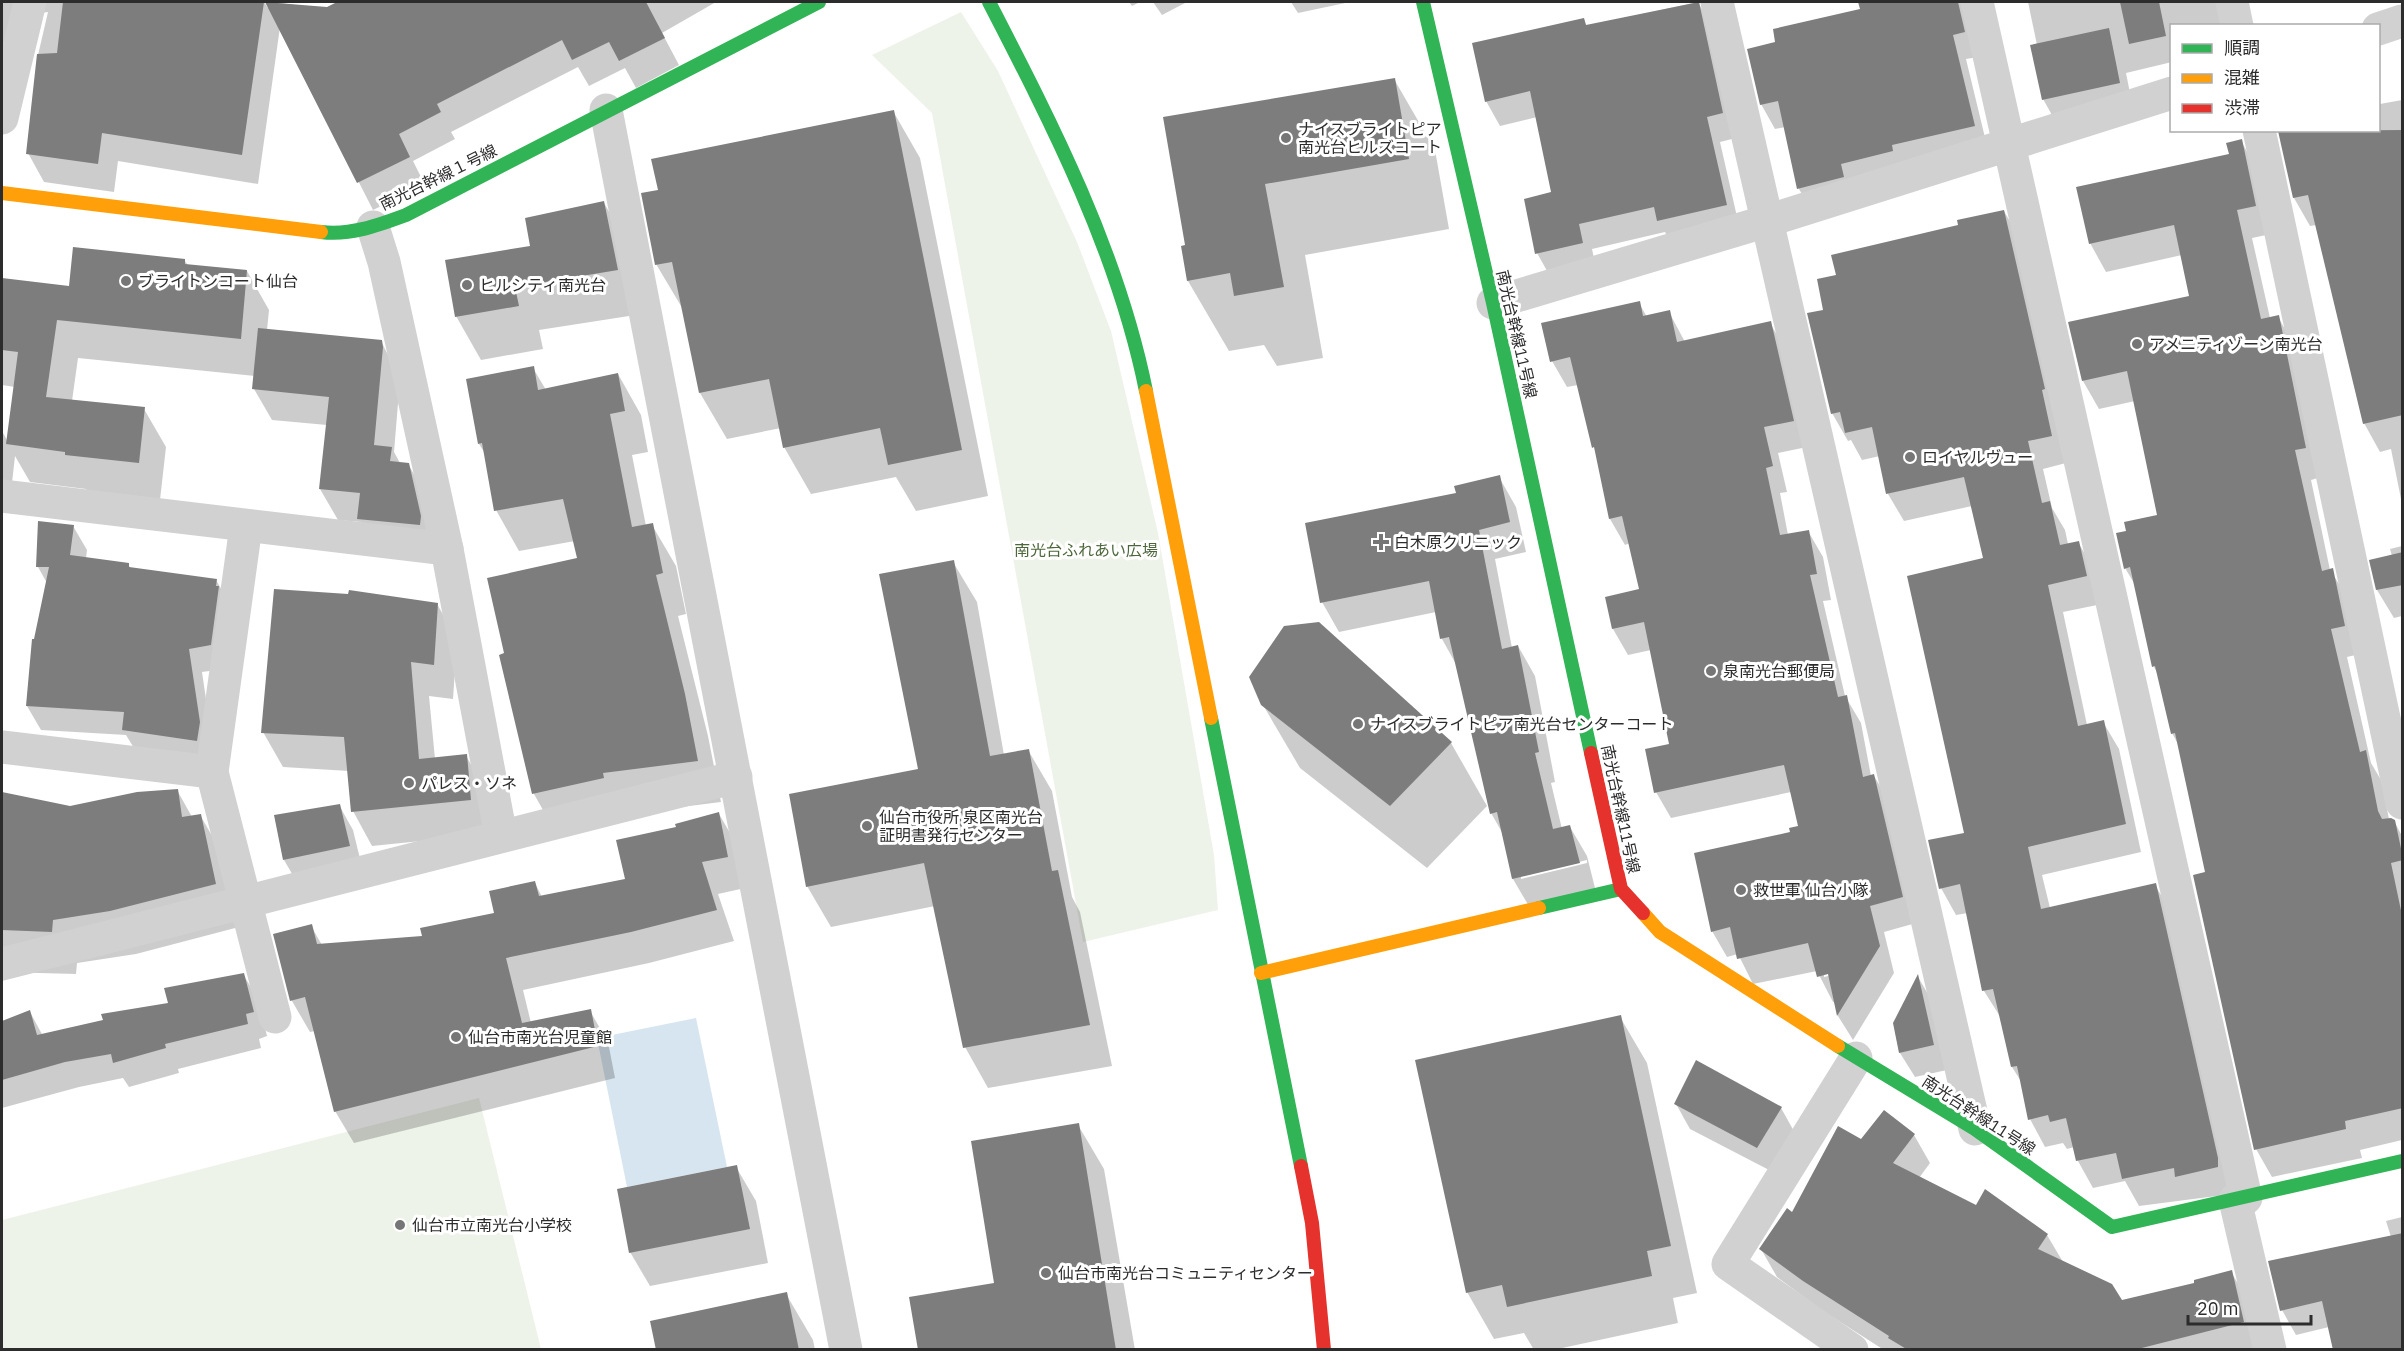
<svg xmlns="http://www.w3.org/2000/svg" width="2404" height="1351" font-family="'IBM Plex Sans','Noto Sans JP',sans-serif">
<rect width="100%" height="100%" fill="#fff"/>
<!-- green -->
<g fill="#eef3ea">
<path d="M 961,12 L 998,71 L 1077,242 L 1111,331 L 1158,533 L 1214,855 L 1218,910 L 1083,942 L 932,113 L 872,55 Z"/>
<path d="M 479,1098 L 541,1349 L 2,1349 L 2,1220 Z"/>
</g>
<!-- water -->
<path fill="#d7e5f0" d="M 696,1018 L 727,1167 L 627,1187 L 597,1038 Z"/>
<!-- shadow -->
<g fill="#0003" fill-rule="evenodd">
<path d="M 2,2 L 264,2 L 268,8 L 270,7 L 267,2 L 272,2 L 327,9 L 340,2 L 716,2 L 662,33 L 679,65 L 636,88 L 625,68 L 589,86 L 578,67 L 451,132 L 455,139 L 413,161 L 425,185 L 373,210 L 280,27 L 258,184 L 118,161 L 114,192 L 44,182 L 28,153 L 38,55 L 48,12 L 41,13 L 22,51 L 2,48 Z"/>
<path d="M 1129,2 L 1140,2 L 1132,6 Z"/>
<path d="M 1153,2 L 1187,2 L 1162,15 Z"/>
<path d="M 1291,2 L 1350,2 L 1298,13 Z"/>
<path d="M 1698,2 L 1712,27 L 1736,138 L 1720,142 L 1740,230 L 1673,246 L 1665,232 L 1592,249 L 1596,268 L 1551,278 L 1537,253 L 1553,193 L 1537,117 L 1500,126 L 1486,101 L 1583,20 L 1587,26 Z"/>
<path d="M 1865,2 L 1962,2 L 1978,57 L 1966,59 L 1988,150 L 1813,213 L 1799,189 L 1785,127 L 1775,129 L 1761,104 L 1777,43 L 1862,10 Z"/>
<path d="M 2028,2 L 2216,2 L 2227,26 L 2172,26 L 2172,62 L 2126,73 L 2133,108 L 2057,124 L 2043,99 L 2037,45 Z"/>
<path d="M 1394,79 L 1435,150 L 1449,229 L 1305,255 L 1323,358 L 1277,366 L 1264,345 L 1229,351 L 1188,281 L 1187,246 Z"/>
<path d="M 2402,100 L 2402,504 L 2391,449 L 2380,452 L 2364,423 L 2317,225 L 2310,226 L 2294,198 L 2280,132 L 2378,130 L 2378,101 L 2380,104 Z"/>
<path d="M 893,111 L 920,158 L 988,496 L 916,511 L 896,477 L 811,494 L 784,447 L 781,428 L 727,439 L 700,393 L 684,311 L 656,264 L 659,191 Z"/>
<path d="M 2241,141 L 2257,169 L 2271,234 L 2252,238 L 2270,318 L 2278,317 L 2294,345 L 2321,477 L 2311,480 L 2330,570 L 2348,598 L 2360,654 L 2347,657 L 2371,763 L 2381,780 L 2389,819 L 2394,821 L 2402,836 L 2402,1140 L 2360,1150 L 2362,1158 L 2272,1177 L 2256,1149 L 2207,874 L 2178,744 L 2172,733 L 2159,676 L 2154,667 L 2137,588 L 2125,568 L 2128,532 L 2158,517 L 2135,401 L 2099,409 L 2083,381 L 2191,297 L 2182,255 L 2106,272 L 2090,243 L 2231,155 Z"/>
<path d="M 604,203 L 629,246 L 642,314 L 539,330 L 543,349 L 481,360 L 456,316 L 532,247 Z"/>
<path d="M 2004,211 L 2020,239 L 2066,463 L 2043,469 L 2052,508 L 2065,530 L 2068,544 L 2078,542 L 2094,570 L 2102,604 L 2063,612 L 2087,725 L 2103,722 L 2119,749 L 2141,852 L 2042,875 L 2050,908 L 2155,885 L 2171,912 L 2232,1194 L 2139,1206 L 2125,1181 L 2093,1188 L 2078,1161 L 2074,1147 L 2067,1149 L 2063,1143 L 2045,1147 L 2030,1119 L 2022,1083 L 2012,1067 L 2001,1018 L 1984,991 L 1968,913 L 1956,915 L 1941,888 L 1965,834 L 1985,559 L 1972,506 L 1904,521 L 1888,494 L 1880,456 L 1862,460 L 1851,440 L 1848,441 L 1832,413 L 1825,311 L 1838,276 Z"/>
<path d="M 184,260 L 188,265 L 247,271 L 269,310 L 267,330 L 381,341 L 400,379 L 394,452 L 400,463 L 408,464 L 426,495 L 437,548 L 376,549 L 361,522 L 338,520 L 320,489 L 327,425 L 272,420 L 254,389 L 255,376 L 78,358 L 72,401 L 144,409 L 166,447 L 160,500 L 88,493 L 86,489 L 30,482 L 15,456 L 10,501 L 2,500 L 2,431 L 8,442 L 15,387 L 2,385 L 2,279 L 70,287 Z"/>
<path d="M 1639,303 L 1647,317 L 1669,312 L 1685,342 L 1770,323 L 1785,349 L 1807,447 L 1778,453 L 1787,492 L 1780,493 L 1788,535 L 1808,531 L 1823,557 L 1831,600 L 1823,601 L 1845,696 L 1861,723 L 1871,776 L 1874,776 L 1889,801 L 1916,923 L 1884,932 L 1894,973 L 1853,1040 L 1838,1016 L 1836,1002 L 1833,1002 L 1817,971 L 1753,984 L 1738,954 L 1727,957 L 1712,931 L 1792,833 L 1800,828 L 1791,792 L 1671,818 L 1656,792 L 1671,746 L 1651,650 L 1628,655 L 1613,629 L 1607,598 L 1641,590 L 1630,543 L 1625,545 L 1610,519 L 1597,454 L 1578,385 L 1567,387 L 1552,361 ZM 1824,974 L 1836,974 L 1824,977 Z"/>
<path d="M 533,368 L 546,390 L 618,374 L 641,415 L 648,452 L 632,455 L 646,526 L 652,525 L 676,566 L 686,614 L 678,616 L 708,736 L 721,802 L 625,814 L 557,835 L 534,794 L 500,656 L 506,654 L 579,559 L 575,541 L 519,551 L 496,510 L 486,455 L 479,444 Z"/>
<path d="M 1499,477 L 1516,507 L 1526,552 L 1495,559 L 1512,648 L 1518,646 L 1535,676 L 1555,782 L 1551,783 L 1562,829 L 1570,827 L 1587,856 L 1596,892 L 1530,908 L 1513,879 L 1503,834 L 1491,813 L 1457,666 L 1442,639 L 1436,612 L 1339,632 L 1322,602 L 1458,494 ZM 1587,860 L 1587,863 L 1521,879 L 1521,876 Z"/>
<path d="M 73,526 L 87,550 L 86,558 L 128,564 L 131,569 L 216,580 L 230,604 L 224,669 L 202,672 L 213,747 L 210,764 L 137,753 L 126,735 L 41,730 L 27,706 L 47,583 L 38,567 Z"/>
<path d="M 2402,546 L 2402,616 L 2394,618 L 2377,590 L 2371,561 L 2392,556 L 2390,549 Z"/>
<path d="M 953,562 L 977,602 L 1004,755 L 1028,750 L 1052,791 L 1072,897 L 1080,912 L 1112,1066 L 988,1088 L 965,1047 L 935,906 L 831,927 L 807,886 L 920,771 Z"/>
<path d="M 350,595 L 437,604 L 457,639 L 453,699 L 429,696 L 435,759 L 466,756 L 486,790 L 490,834 L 372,846 L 353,811 L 349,771 L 283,767 L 263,732 Z"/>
<path d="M 1318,624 L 1451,743 L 1487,806 L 1427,868 L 1300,768 L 1263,705 Z"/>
<path d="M 177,790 L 192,817 L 200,815 L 225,858 L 239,927 L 136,954 L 77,963 L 76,974 L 2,972 L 2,793 L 70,807 Z"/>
<path d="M 339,805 L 353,830 L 363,871 L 298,884 L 284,860 Z"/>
<path d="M 719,814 L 737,845 L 745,888 L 718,894 L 734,941 L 649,963 L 523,990 L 531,1023 L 590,1011 L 608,1042 L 615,1078 L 354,1143 L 335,1111 L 315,1031 L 310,1032 L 292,1001 L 275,935 L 311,926 L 322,945 L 424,937 L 496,914 L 535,883 L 542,897 L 627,880 L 678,828 Z"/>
<path d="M 243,974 L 258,999 L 267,1036 L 259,1039 L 261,1048 L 178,1069 L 179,1073 L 129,1087 L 123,1078 L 79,1087 L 2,1108 L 2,1023 L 30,1012 L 43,1036 L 170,1004 Z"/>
<path d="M 1918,977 L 1932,1001 L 1947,1070 L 1915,1077 L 1900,1053 L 1894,1023 Z"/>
<path d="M 1620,1017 L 1647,1063 L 1697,1293 L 1673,1298 L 1678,1323 L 1553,1350 L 1534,1350 L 1524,1333 L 1494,1339 L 1467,1292 Z"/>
<path d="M 1676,1104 L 1781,1108 L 1795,1133 L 1771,1171 L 1690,1129 Z"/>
<path d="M 1078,1125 L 1104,1169 L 1135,1350 L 919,1350 L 996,1284 Z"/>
<path d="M 1914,1135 L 1930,1163 L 1919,1178 L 1976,1207 L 2047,1235 L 2063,1262 L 2121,1301 L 2196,1284 L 2231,1272 L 2248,1300 L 2259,1350 L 1884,1350 L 1820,1309 L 1777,1277 L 1761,1249 L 1861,1141 Z"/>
<path d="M 736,1167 L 756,1201 L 768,1263 L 650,1286 L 630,1252 Z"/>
<path d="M 2402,1217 L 2402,1350 L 2329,1327 L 2296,1335 L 2282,1310 L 2391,1237 L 2386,1221 Z"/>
<path d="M 786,1294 L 813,1340 L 815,1350 L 658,1350 Z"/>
</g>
<!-- building -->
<g fill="#7d7d7d">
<path d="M 63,2 L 264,2 L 242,155 L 102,133 L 98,164 L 26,154 L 37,54 L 57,53 Z"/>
<path d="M 265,2 L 327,7 L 337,2 L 646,2 L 665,38 L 619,61 L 609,42 L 572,60 L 562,40 L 437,104 L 441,112 L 399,134 L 410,157 L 357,183 Z"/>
<path d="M 1699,2 L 1723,113 L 1707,117 L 1727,205 L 1657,221 L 1654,207 L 1579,224 L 1583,243 L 1535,254 L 1524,199 L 1551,192 L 1530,91 L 1485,102 L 1472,43 L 1584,18 L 1586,25 Z"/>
<path d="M 1858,2 L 1958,2 L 1965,32 L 1953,35 L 1975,126 L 1892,145 L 1893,151 L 1841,164 L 1844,177 L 1797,189 L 1778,101 L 1760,105 L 1747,49 L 1775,42 L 1773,29 L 1860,9 Z"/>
<path d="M 2120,2 L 2159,2 L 2166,36 L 2129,44 Z"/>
<path d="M 2109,28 L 2120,83 L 2042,100 L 2030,45 Z"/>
<path d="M 1395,78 L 1409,159 L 1265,184 L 1284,287 L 1234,296 L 1230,273 L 1187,281 L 1181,246 L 1185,245 L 1163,117 Z"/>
<path d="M 894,110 L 962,450 L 888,465 L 880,428 L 783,448 L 769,379 L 699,393 L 672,262 L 655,265 L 641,193 L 658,190 L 651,159 Z"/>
<path d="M 2403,130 L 2403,415 L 2363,424 L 2308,195 L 2293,198 L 2278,131 Z"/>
<path d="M 2242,139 L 2256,206 L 2237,210 L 2261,319 L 2279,315 L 2306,448 L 2295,450 L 2322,571 L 2333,568 L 2345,626 L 2331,629 L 2360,752 L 2366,750 L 2378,811 L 2382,819 L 2391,818 L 2395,820 L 2403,858 L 2403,860 L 2391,863 L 2403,920 L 2403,1108 L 2345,1121 L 2346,1129 L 2254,1150 L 2193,875 L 2205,872 L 2175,733 L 2171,734 L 2155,666 L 2152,667 L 2130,567 L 2124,569 L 2116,533 L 2126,531 L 2124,522 L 2157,515 L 2127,371 L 2082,381 L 2068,322 L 2189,296 L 2174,225 L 2089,244 L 2076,187 L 2229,154 L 2226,143 Z"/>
<path d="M 604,201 L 618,270 L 515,287 L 519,306 L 455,317 L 445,260 L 530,246 L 525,218 Z"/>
<path d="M 2004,210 L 2045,389 L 2042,390 L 2052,436 L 2028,441 L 2042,503 L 2050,501 L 2060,545 L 2079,541 L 2087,576 L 2048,585 L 2078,726 L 2104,720 L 2126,824 L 2028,847 L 2041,909 L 2156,883 L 2218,1158 L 2218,1167 L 2175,1177 L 2174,1168 L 2122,1179 L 2116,1153 L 2076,1161 L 2066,1118 L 2050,1122 L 2048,1115 L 2028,1120 L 2017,1066 L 2011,1067 L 1993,989 L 1982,991 L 1960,884 L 1939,889 L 1928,840 L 1964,833 L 1907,576 L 1983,558 L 1964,477 L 1886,494 L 1872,427 L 1845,433 L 1840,412 L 1831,414 L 1807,313 L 1823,310 L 1817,279 L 1836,275 L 1831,255 L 1958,225 L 1957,220 Z"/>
<path d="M 73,247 L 185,259 L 185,264 L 247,270 L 241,339 L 57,320 L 46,397 L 145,407 L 139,463 L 65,455 L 65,452 L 6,444 L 18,352 L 2,350 L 2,278 L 69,286 Z"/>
<path d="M 1640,301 L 1643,316 L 1670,310 L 1677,342 L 1771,321 L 1794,421 L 1764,427 L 1773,466 L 1766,468 L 1780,535 L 1809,530 L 1817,574 L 1810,575 L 1838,697 L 1847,695 L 1863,777 L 1874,774 L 1903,897 L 1870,906 L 1880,946 L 1837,1016 L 1828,974 L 1817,977 L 1808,943 L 1737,959 L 1730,927 L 1711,932 L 1694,853 L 1790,832 L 1789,828 L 1798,826 L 1784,765 L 1654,793 L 1645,749 L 1669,744 L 1644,622 L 1612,629 L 1605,597 L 1639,589 L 1622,516 L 1609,519 L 1594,447 L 1592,448 L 1570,357 L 1550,362 L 1541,323 Z"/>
<path d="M 258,328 L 382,340 L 383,347 L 374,445 L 392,447 L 390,461 L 409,463 L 421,516 L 420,525 L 357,519 L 360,493 L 319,489 L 329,397 L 252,389 Z"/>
<path d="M 534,366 L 538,390 L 618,373 L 625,411 L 610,414 L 632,527 L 653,523 L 663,573 L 656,575 L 685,694 L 698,761 L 603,773 L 604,778 L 532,794 L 499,655 L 504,653 L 487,578 L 577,558 L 563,499 L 494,511 L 482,443 L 478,444 L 466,379 Z"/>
<path d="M 1500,475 L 1510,522 L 1479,530 L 1502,649 L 1518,645 L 1539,752 L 1535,753 L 1553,829 L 1570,825 L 1580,863 L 1512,879 L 1497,812 L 1490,814 L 1449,637 L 1440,639 L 1429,581 L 1320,603 L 1305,523 L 1456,493 L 1454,486 Z"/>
<path d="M 38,521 L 74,525 L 70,555 L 129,563 L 129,567 L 217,579 L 216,586 L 219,586 L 211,645 L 189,649 L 200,722 L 197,741 L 122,730 L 124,712 L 26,706 L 32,639 L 34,639 L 49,567 L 36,567 Z"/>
<path d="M 2403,552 L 2403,585 L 2376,590 L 2369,560 Z"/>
<path d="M 954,560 L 990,756 L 1029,749 L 1052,871 L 1058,870 L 1090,1025 L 963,1048 L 924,863 L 806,887 L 789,794 L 918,769 L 879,574 Z"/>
<path d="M 274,589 L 348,594 L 349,590 L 438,603 L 434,665 L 411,662 L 419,759 L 467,754 L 471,800 L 351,812 L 344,737 L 261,733 Z"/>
<path d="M 1319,622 L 1452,742 L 1390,806 L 1261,705 L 1249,677 L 1284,626 Z"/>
<path d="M 178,789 L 182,817 L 201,814 L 216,884 L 110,911 L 53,920 L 52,932 L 2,930 L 2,792 L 70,806 L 137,792 Z"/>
<path d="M 340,804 L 350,846 L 283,860 L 274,815 Z"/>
<path d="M 719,812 L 728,857 L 702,862 L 717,910 L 631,932 L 506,958 L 522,1023 L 591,1009 L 598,1046 L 334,1112 L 305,997 L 290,1001 L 273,934 L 312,924 L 317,944 L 422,936 L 420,928 L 494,913 L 489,891 L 535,881 L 539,896 L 625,879 L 616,840 L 676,827 L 675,824 Z"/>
<path d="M 244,973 L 254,1012 L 246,1014 L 248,1024 L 165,1044 L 166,1048 L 113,1063 L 111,1054 L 65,1062 L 2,1080 L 2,1021 L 30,1010 L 37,1035 L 103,1020 L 101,1014 L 168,1003 L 164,988 Z"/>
<path d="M 1918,974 L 1934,1045 L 1899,1053 L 1893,1023 Z"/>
<path d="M 1621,1015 L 1671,1246 L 1647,1251 L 1652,1276 L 1507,1307 L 1502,1285 L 1466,1293 L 1415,1060 Z"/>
<path d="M 1696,1060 L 1782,1107 L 1757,1148 L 1674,1104 Z"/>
<path d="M 1884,1110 L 1915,1134 L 1893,1163 L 1976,1205 L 1985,1189 L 2048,1234 L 2038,1249 L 2112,1284 L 2122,1300 L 2194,1283 L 2194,1280 L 2232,1270 L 2244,1322 L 2134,1350 L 1908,1350 L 1888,1338 L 1889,1336 L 1803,1281 L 1759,1249 L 1787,1208 L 1792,1212 L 1838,1126 L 1861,1139 Z"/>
<path d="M 1079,1123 L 1116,1350 L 918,1350 L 909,1297 L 994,1283 L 971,1141 Z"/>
<path d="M 737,1165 L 750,1229 L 629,1253 L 617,1189 Z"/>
<path d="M 2403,1233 L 2403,1350 L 2333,1350 L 2322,1301 L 2280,1311 L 2268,1261 Z"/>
<path d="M 787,1292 L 799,1350 L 656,1350 L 650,1321 Z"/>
</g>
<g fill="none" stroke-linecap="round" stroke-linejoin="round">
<!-- street -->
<g stroke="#d1d1d1" stroke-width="33">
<path d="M 1717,2 L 1975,1129"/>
<path d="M 1977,2 L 2246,1198"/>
<path d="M 2232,2 L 2237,26"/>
<path d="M 2378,29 L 2402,21"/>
<path d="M 606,110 L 846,1350"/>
<path d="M 2,118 L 30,2"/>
<path d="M 2259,130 L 2402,803"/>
<path d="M 373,227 L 384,262 L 447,549 L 501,836"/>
<path d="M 1493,303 L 1767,221 L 2172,93"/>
<path d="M 2,496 L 447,549"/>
<path d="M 246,526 L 212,772 L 275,1017"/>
<path d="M 2,747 L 212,772"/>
<path d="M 2,964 L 736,777"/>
<path d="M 2235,1200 L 2270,1350"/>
<path d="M 1852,1350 L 1728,1264 L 1856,1058"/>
</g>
<!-- fast -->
<g stroke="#30b455" stroke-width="14">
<path d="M 989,2 C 1053,126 1118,252 1146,391"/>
<path d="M 1423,2 L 1493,303 L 1591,753"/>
<path d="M 321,232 C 350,236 379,225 406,215 L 819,2"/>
<path d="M 1211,718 L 1301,1166"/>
<path d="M 1539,908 L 1621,889"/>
<path d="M 1838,1046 L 1975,1129 L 2112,1227 L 2402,1161"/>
</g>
<!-- slow -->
<g stroke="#ff9f0a" stroke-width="14">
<path d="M 2,193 L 321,232"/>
<path d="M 1146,391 L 1211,718"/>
<path d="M 1643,913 L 1660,932 L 1838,1046"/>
<path d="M 1261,973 L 1539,908"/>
</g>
<!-- jam -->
<g stroke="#e5322d" stroke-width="14">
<path d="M 1591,753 L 1621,889 L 1643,913"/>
<path d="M 1301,1166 L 1312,1223 L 1324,1350"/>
</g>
</g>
<!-- markers -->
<g fill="#767676" stroke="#fff" stroke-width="2">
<circle cx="1286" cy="138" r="6"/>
<circle cx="126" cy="281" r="6"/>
<circle cx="467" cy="285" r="6"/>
<circle cx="2137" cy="344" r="6"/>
<circle cx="1910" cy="457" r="6"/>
<path d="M1378 533h6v6h6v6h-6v6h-6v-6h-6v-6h6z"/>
<circle cx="1711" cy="671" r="6"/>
<circle cx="1358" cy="724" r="6"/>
<circle cx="409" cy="783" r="6"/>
<circle cx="867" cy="826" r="6"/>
<circle cx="1741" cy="890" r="6"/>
<circle cx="456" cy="1037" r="6"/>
<circle cx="400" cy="1225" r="6"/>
<circle cx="1046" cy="1273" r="6"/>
</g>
<g text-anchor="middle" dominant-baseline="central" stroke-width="6" stroke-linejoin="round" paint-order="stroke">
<!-- poi labels -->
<g font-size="16" fill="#2c2c2c" stroke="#fff" text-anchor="start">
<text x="1298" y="129">ナイスブライトピア<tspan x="1298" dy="18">南光台ヒルズコート</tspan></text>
<text x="138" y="281">ブライトンコート仙台</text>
<text x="479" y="285">ヒルシティ南光台</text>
<text x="2149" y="344">アメニティゾーン南光台</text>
<text x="1922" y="457">ロイヤルヴュー</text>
<text x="1394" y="542">白木原クリニック</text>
<text x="1723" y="671">泉南光台郵便局</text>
<text x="1370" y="724">ナイスブライトピア南光台センターコート</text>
<text x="421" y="783">パレス・ソネ</text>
<text x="879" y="817">仙台市役所 泉区南光台<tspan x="879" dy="18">証明書発行センター</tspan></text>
<text x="1753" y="890">救世軍 仙台小隊</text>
<text x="468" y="1037">仙台市南光台児童館</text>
<text x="412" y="1225">仙台市立南光台小学校</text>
<text x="1058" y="1273">仙台市南光台コミュニティセンター</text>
</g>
<!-- street labels -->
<g font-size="16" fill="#2c2c2c" stroke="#fff">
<text transform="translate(438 177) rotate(-26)">南光台幹線１号線</text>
<text transform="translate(1517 334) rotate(77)">南光台幹線11号線</text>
<text transform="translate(1621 809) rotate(78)">南光台幹線11号線</text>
<text transform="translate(1979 1115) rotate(33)">南光台幹線11号線</text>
</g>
<!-- park labels -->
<g font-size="16" fill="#4d673b" stroke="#fff">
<text x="1086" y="550">南光台ふれあい広場</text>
</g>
</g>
<!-- border -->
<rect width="2404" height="1351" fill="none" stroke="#2c2c2c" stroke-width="6"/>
<!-- legend -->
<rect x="2170" y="24" width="210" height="108" fill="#ffffff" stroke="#ababab" stroke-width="1.5"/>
<rect x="2182" y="44" width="30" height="9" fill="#30b455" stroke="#ababab" stroke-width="1.5"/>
<text x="2224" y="54" font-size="18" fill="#2c2c2c">順調</text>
<rect x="2182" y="74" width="30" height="9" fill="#ff9f0a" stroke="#ababab" stroke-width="1.5"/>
<text x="2224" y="84" font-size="18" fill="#2c2c2c">混雑</text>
<rect x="2182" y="104" width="30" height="9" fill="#e5322d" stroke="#ababab" stroke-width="1.5"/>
<text x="2224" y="114" font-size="18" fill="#2c2c2c">渋滞</text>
<!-- scale -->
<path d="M2188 1315v9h123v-9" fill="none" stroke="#2c2c2c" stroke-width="3"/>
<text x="2197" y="1315" font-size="18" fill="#2c2c2c" stroke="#ffffff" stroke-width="4.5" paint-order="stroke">20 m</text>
</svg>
